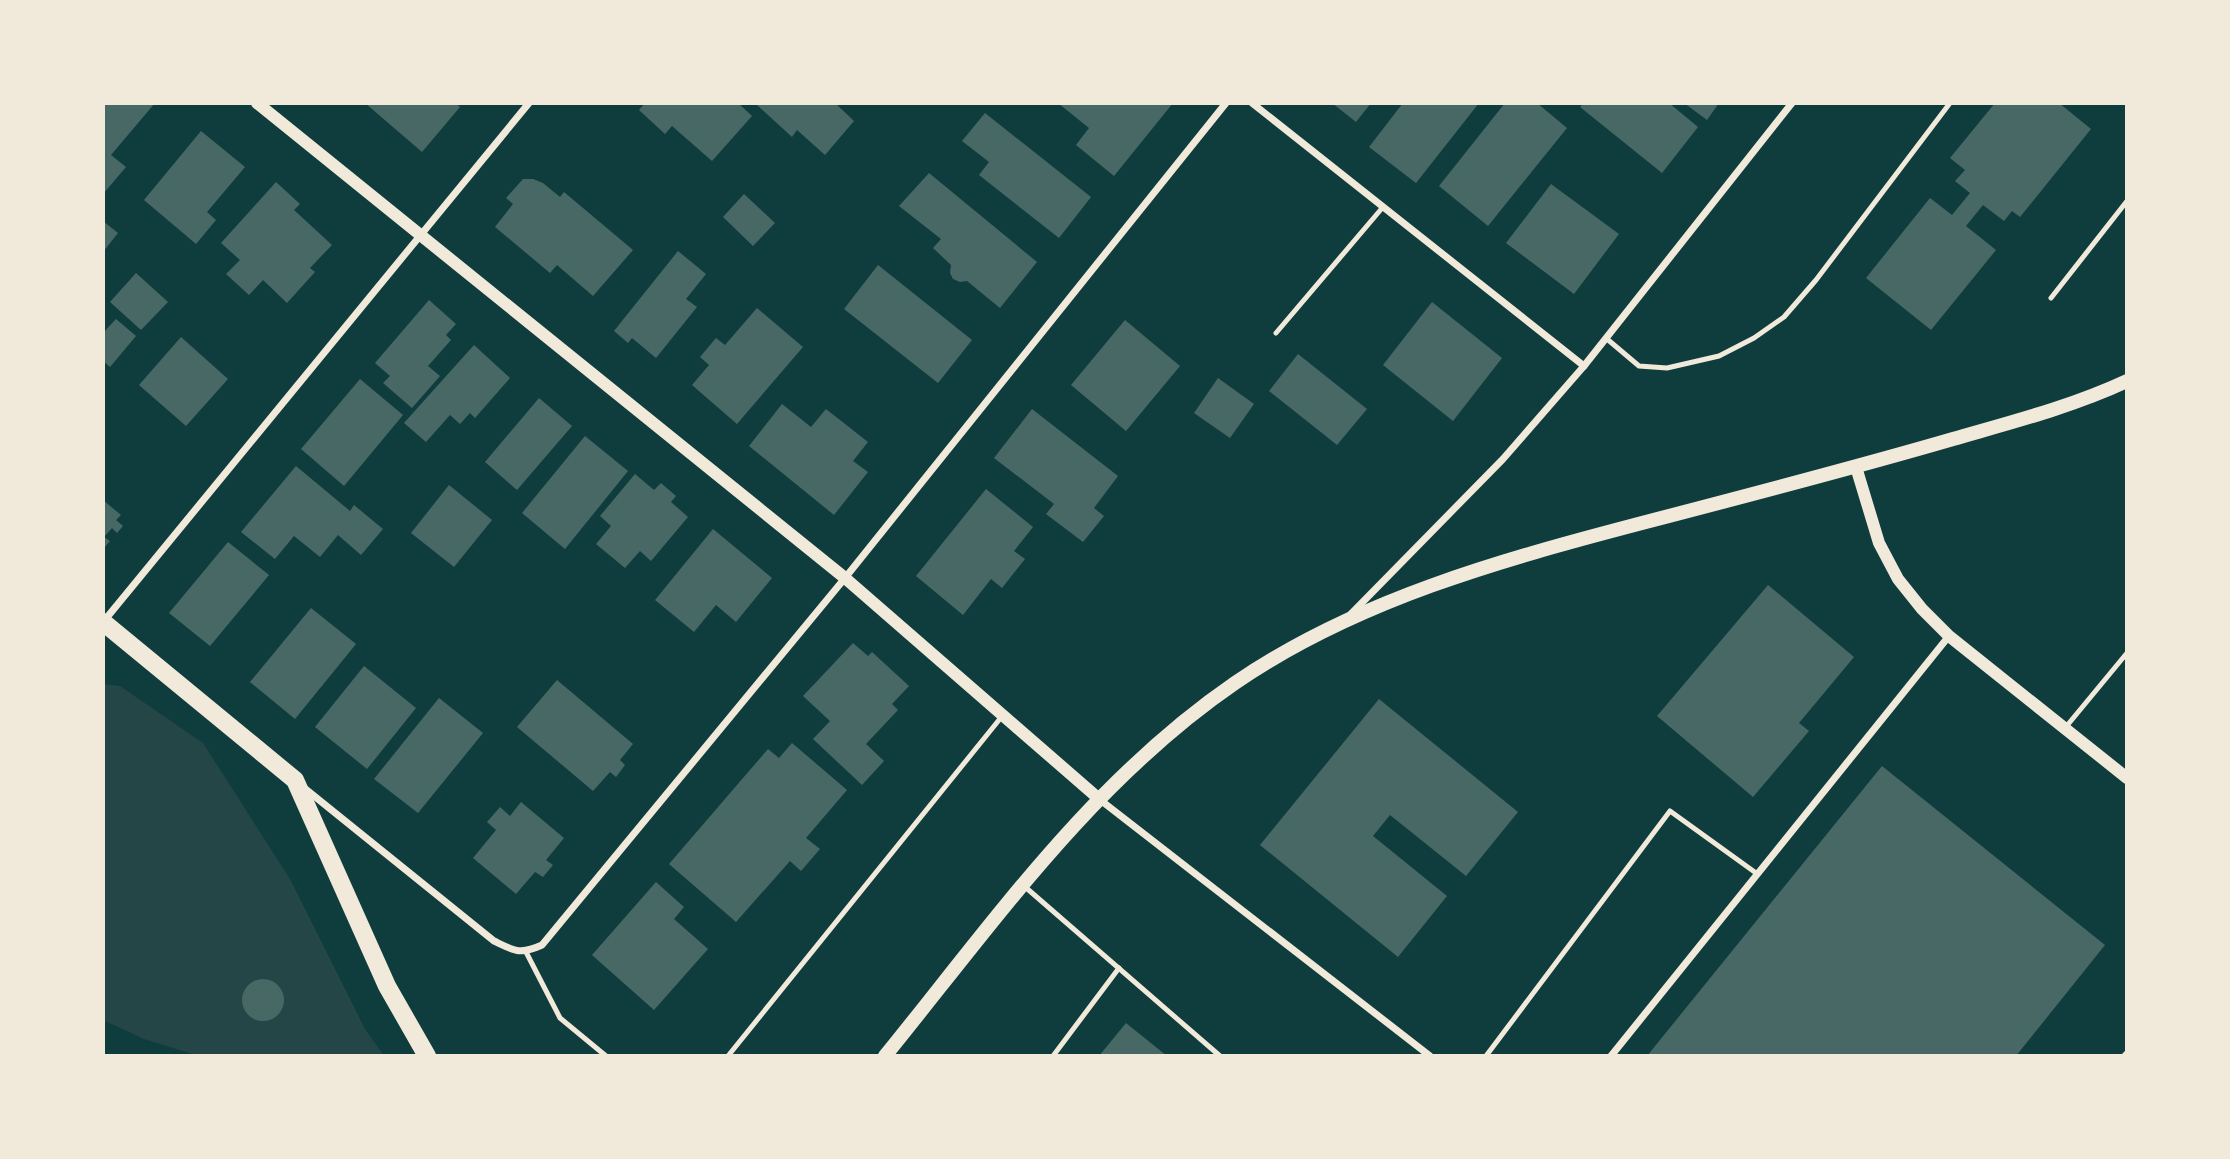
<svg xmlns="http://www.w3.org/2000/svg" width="2230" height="1159" font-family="'Source Serif 4',serif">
<rect width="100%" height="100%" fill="#0f3d3e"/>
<!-- green -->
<path fill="#244646" d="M 103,684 L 120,686 L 203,743 L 290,879 L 365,1029 L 384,1056 L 199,1056 L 144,1039 L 103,1020 Z"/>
<!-- building -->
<g fill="#486865">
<path d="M 103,103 L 155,103 L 111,155 L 126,167 L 103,194 Z"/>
<path d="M 365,103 L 455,103 L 460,107 L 422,152 Z"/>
<path d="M 645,103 L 738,103 L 752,116 L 712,161 L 672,126 L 665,134 L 639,110 Z"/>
<path d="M 759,103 L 835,103 L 854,121 L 825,155 L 797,130 L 792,137 L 757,105 Z"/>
<path d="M 1058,103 L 1173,103 L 1114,176 L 1076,145 L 1089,128 Z"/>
<path d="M 1332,103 L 1371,103 L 1356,122 Z"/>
<path d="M 1403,103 L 1479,103 L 1416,183 L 1369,147 Z"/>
<path d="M 1505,103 L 1537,103 L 1567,128 L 1488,226 L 1439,186 Z"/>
<path d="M 1584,103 L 1669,103 L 1698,127 L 1662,173 L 1580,107 Z"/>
<path d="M 1684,103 L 1719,103 L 1707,120 Z"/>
<path d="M 1995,103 L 2059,103 L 2091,129 L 2020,217 L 2012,211 L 2004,221 L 1983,205 L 1966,226 L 1996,250 L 1931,330 L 1866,278 L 1930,198 L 1952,215 L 1970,193 L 1955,181 L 1965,170 L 1950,158 Z"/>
<path d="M 985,113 L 1091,197 L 1059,238 L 979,175 L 989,162 L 962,141 Z"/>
<path d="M 201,131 L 245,167 L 207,212 L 216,220 L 196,244 L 144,200 Z"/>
<path d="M 929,173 L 1037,262 L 1000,308 L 967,281 L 960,282 L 953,279 L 950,273 L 951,265 L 933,248 L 941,239 L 899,206 Z"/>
<path d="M 523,179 L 533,179 L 543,183 L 560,197 L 564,192 L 633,250 L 593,296 L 557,265 L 550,273 L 495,227 L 513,204 L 506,198 Z"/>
<path d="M 276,182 L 300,204 L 294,210 L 332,245 L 310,268 L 315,272 L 287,303 L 263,280 L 249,295 L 226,274 L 240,260 L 221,243 Z"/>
<path d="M 1551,184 L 1619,234 L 1574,294 L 1506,243 Z"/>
<path d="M 744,194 L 775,223 L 753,246 L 723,217 Z"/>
<path d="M 103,221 L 118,233 L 103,252 Z"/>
<path d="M 678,251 L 706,274 L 686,299 L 697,307 L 656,358 L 632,338 L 628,343 L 614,331 Z"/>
<path d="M 878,265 L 972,340 L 938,383 L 844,309 Z"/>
<path d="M 136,273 L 168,302 L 141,330 L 110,302 Z"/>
<path d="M 429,300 L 456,324 L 446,335 L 451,340 L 428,366 L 440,376 L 412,408 L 383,383 L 390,376 L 375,363 Z"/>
<path d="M 1432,302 L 1502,358 L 1453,421 L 1383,365 Z"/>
<path d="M 757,308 L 803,347 L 737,424 L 692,385 L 709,365 L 700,357 L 716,338 L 725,345 Z"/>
<path d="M 116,319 L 136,336 L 110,367 L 103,361 L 103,333 Z"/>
<path d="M 1125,320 L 1180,366 L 1126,431 L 1071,385 Z"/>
<path d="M 181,337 L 228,379 L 186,426 L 139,385 Z"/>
<path d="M 474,345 L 510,378 L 475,418 L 470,413 L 460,424 L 450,415 L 426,442 L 404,423 Z"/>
<path d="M 1298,354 L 1367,409 L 1337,445 L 1269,391 Z"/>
<path d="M 1218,378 L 1254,404 L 1230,438 L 1194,413 Z"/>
<path d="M 360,379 L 403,415 L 344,486 L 301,449 Z"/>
<path d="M 539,398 L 572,426 L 517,490 L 485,462 Z"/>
<path d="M 782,404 L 811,427 L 826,409 L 868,442 L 853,461 L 868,472 L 834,515 L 749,446 Z"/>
<path d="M 1032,409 L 1118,476 L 1094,508 L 1104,516 L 1083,542 L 1046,514 L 1054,504 L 994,458 Z"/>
<path d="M 585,436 L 628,471 L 565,549 L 522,513 Z"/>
<path d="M 296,466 L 350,511 L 354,505 L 383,529 L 361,555 L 338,535 L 320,557 L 294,536 L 275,559 L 241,532 Z"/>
<path d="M 635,474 L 654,490 L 661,483 L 676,496 L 671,502 L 688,517 L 651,561 L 640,551 L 625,568 L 596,544 L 611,526 L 600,516 Z"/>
<path d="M 449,485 L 492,520 L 454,567 L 411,533 Z"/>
<path d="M 986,489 L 1033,527 L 1014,551 L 1025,559 L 1002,588 L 991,579 L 963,615 L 916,576 Z"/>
<path d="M 103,500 L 121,515 L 116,520 L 123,526 L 117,533 L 112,528 L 104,537 L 110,541 L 103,549 Z"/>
<path d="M 713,529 L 772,578 L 736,622 L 716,605 L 694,632 L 655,600 Z"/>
<path d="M 228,542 L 269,575 L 210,646 L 169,613 Z"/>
<path d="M 1768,585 L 1854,657 L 1799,723 L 1809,731 L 1753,797 L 1657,716 Z"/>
<path d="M 311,608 L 356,644 L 295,719 L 250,682 Z"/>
<path d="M 853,643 L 868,656 L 872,652 L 909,686 L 892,704 L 898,710 L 866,744 L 884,761 L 862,785 L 813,739 L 830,721 L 803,696 Z"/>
<path d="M 364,666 L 416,708 L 367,769 L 315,727 Z"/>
<path d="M 557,680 L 633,744 L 620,760 L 625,765 L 616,777 L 610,772 L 593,791 L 517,727 Z"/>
<path d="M 439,698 L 483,733 L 418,813 L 374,779 Z"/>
<path d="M 1379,699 L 1518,812 L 1466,876 L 1390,815 L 1373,836 L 1447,896 L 1398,957 L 1260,845 Z"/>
<path d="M 792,743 L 847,790 L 806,838 L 820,849 L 801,871 L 790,861 L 736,922 L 669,864 L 768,749 L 779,758 Z"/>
<path d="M 1882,766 L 2105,945 L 2016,1056 L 1647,1056 Z"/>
<path d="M 521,802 L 564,838 L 546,860 L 553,865 L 543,877 L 535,872 L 516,894 L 473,858 L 496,830 L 487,822 L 500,807 L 510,816 Z"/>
<path d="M 656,882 L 684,907 L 674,919 L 708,949 L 654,1010 L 592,955 Z"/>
<circle cx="263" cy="1000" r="21"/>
<path d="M 1126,1023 L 1167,1056 L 1099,1056 Z"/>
</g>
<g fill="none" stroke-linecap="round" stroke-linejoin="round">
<!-- service -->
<g stroke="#f1e9da" stroke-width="5">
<path d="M 2051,298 L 2127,201"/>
<path d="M 1276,333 L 1383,207"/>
<path d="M 1607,339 L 1639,366 L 1667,368 L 1719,356 L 1754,338 L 1784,317 L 1816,280 L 1950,103"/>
<path d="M 2065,728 L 2127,653"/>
<path d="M 1024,886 L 1220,1056"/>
<path d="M 526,952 L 560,1018 L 606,1056"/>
<path d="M 728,1056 L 1003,715"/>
<path d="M 1053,1056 L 1119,968"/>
<path d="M 1486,1056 L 1670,811 L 1756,873"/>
</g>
<!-- minor -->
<g stroke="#f1e9da" stroke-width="7">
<path d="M 1252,103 L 1584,366"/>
<path d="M 1349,616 L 1503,459 L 1584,366 L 1792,103"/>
<path d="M 104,621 L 529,103"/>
<path d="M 303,787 L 494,941 C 515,951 520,955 542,945 L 845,578 L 1226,103"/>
<path d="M 1099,799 L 1430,1056"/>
<path d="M 1611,1056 L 1949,636"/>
<path d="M 2125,1056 L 2127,1054"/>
</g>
<!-- tertiary -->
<g stroke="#f1e9da" stroke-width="12">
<path d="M 257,103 L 845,578 L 1098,798"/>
<path d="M 1856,467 L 1879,543 L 1898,579 L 1922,609 L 1949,636 L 2127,778"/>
</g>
<!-- secondary -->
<path stroke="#f1e9da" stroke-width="14" d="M 885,1056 C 993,923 1092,781 1235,683 C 1356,600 1501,560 1642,523 C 1746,496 1850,469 1953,439 C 2012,422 2071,407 2127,381"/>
<!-- primary -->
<path stroke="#f1e9da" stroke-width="18" d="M 103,622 L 295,780 L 387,986 L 427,1056"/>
</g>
<!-- border -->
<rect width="2230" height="1159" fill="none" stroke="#f1e9da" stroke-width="210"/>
</svg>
